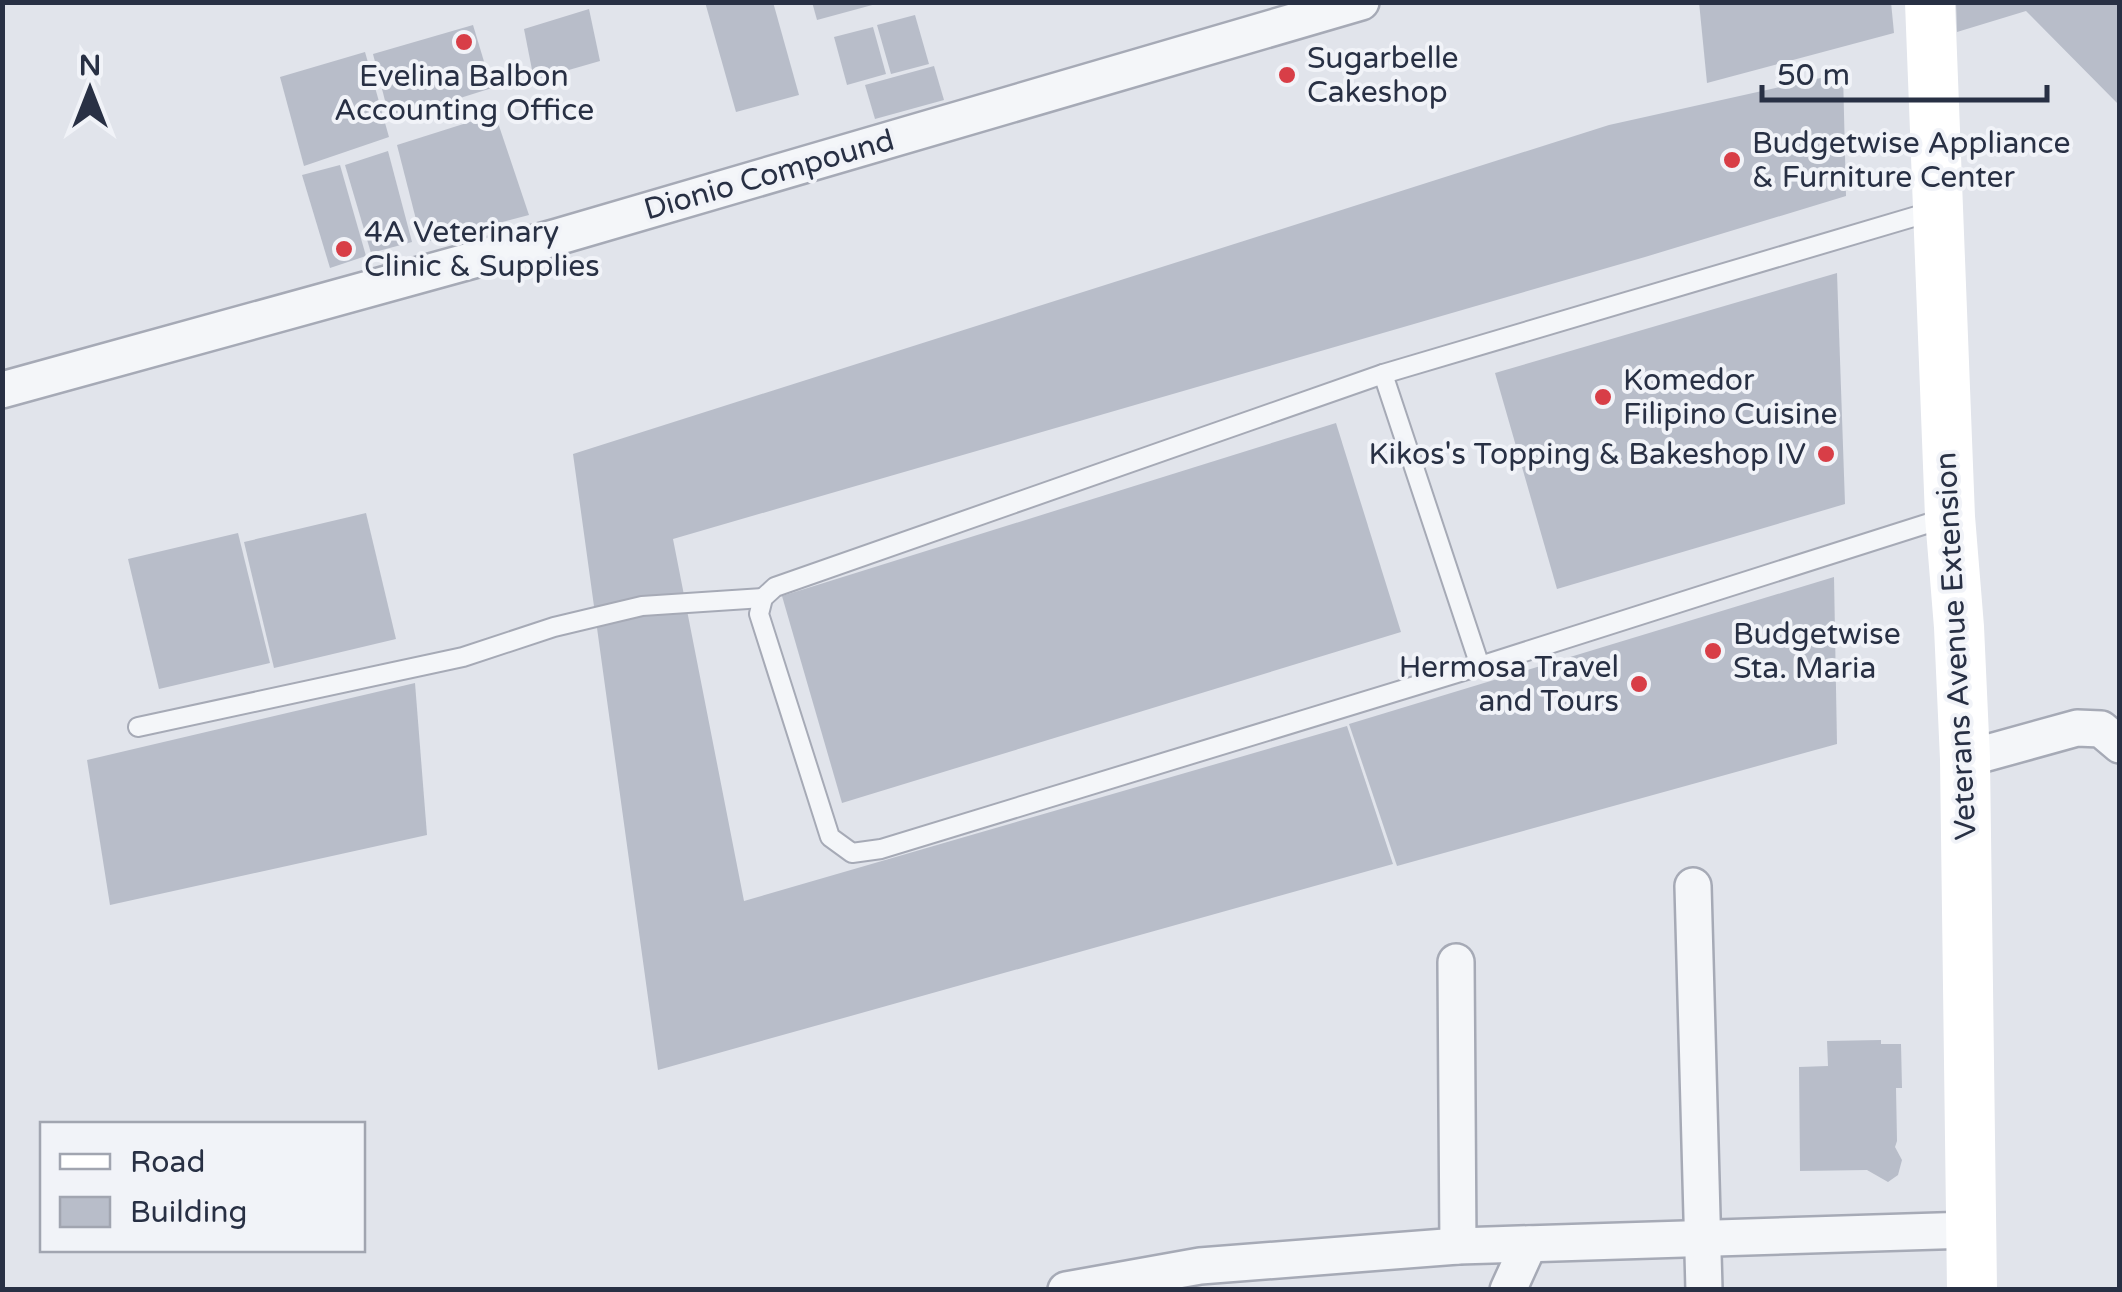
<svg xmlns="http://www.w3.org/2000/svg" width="2122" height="1292" font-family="'Varela Round',sans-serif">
<rect width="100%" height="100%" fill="#e1e4eb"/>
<!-- building -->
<g fill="#b8bdc9">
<path d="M 705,2 L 773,2 L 799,95 L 736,112 Z"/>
<path d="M 812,2 L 876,2 L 876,4 L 817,20 Z"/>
<path d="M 1699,2 L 1891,2 L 1894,33 L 1707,83 Z"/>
<path d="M 1956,2 L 2120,2 L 2120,106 L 2026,11 L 1957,32 Z"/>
<path d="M 589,9 L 600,61 L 534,80 L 524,29 Z"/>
<path d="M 915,15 L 929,64 L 891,74 L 877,25 Z"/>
<path d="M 473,25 L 492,88 L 390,120 L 373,54 Z"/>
<path d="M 873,27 L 886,74 L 847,85 L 834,37 Z"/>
<path d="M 365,52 L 389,137 L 304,166 L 280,77 Z"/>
<path d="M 934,66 L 944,100 L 875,119 L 865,85 Z"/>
<path d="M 1843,73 L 1846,196 L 1645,257 L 673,539 L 744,901 L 1347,726 L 1393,864 L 658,1070 L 573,454 L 1609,125 Z"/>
<path d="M 495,114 L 529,215 L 422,243 L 397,145 Z"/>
<path d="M 388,151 L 412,242 L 371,253 L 345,165 Z"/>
<path d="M 340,165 L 366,256 L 330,268 L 302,175 Z"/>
<path d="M 1837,273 L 1845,504 L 1557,589 L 1495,373 Z"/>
<path d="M 1336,423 L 1401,632 L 842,803 L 782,596 Z"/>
<path d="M 366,513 L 396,639 L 274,668 L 244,542 Z"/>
<path d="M 238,533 L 270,663 L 159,689 L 128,559 Z"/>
<path d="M 1834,577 L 1837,744 L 1397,866 L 1349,724 Z"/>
<path d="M 415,683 L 427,835 L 110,905 L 87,760 Z"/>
<path d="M 1881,1040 L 1881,1044 L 1901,1044 L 1902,1088 L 1896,1088 L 1897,1141 L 1895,1147 L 1902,1160 L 1898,1175 L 1888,1182 L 1867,1170 L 1800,1171 L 1799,1067 L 1828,1066 L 1827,1041 Z"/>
</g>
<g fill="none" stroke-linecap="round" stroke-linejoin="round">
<!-- lane casing -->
<g stroke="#a6aab6" stroke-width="22">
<g id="lane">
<path d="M 1937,210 L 1383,374 L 775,587 L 763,598 L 759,614 L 830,837 L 852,853 L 881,849 L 1480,666 L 1945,518"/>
<path d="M 1383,374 L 1480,666"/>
<path d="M 138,727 L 463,657 L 554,627 L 642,606 L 763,598"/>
</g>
</g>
<!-- street casing -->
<g stroke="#a6aab6" stroke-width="40">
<g id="street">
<path d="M 2,390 L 557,237 L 1361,2"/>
<path d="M 1965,759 L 2077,728 L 2101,729 L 2120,745"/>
<path d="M 1693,886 L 1704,1290"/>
<path d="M 1456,962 L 1458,1246"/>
<path d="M 1066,1290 L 1200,1266 L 1458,1246 L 1970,1230"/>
<path d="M 1508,1290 L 1529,1244"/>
</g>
</g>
<!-- lane -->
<use href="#lane" stroke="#f4f6f9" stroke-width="18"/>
<!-- street -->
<use href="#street" stroke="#f4f6f9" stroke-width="35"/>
<!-- secondary -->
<path stroke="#fff" stroke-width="50" d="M 1930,2 L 1950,517 L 1959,627 L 1965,759 L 1972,1290"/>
</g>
<!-- markers -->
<g fill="#d83e47" stroke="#f1f3f8" stroke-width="4">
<circle cx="464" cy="42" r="10"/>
<circle cx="1287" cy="75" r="10"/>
<circle cx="1732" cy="160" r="10"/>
<circle cx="344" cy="249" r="10"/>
<circle cx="1603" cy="397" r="10"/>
<circle cx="1826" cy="454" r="10"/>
<circle cx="1713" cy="651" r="10"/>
<circle cx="1639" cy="684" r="10"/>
</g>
<g text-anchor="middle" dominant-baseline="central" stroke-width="8" stroke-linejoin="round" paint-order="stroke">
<!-- poi labels -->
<g font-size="30" fill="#283044" stroke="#f1f3f8" text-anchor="start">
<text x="1307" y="58">Sugarbelle<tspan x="1307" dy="34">Cakeshop</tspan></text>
<text x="464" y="76" text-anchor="middle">Evelina Balbon<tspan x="464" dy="34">Accounting Office</tspan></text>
<text x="1752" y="143">Budgetwise Appliance<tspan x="1752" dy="34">&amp; Furniture Center</tspan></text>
<text x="364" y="232">4A Veterinary<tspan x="364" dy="34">Clinic &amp; Supplies</tspan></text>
<text x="1623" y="380">Komedor<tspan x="1623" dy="34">Filipino Cuisine</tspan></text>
<text x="1806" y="454" text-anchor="end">Kikos's Topping &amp; Bakeshop IV</text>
<text x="1733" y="634">Budgetwise<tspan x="1733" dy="34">Sta. Maria</tspan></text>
<text x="1619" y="667" text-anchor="end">Hermosa Travel<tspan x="1619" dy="34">and Tours</tspan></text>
</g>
<!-- street labels -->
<g font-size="30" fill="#283044" stroke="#f1f3f8">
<text transform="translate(769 175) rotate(-16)">Dionio Compound</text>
<text transform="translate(1956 646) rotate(-93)">Veterans Avenue Extension</text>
</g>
</g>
<!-- border -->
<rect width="2122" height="1292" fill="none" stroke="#283044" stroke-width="10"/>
<!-- legend -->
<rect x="40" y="1122" width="325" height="130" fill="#f1f3f8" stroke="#a1a5b0" stroke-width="2.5"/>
<rect x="60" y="1154" width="50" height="15" fill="#ffffff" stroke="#a1a5b0" stroke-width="2.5"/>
<text x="130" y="1172" font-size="30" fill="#283044">Road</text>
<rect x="60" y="1197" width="50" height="30" fill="#b8bdc9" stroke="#a1a5b0" stroke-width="2.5"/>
<text x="130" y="1222" font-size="30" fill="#283044">Building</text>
<!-- north arrow -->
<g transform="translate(90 90)" stroke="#f1f3f8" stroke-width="8" paint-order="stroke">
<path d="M0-8L18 38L0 25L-18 38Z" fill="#283044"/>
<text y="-15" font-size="28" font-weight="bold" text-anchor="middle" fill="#283044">N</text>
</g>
<!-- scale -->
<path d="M1762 85v15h285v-15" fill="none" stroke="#283044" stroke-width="5"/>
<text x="1777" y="85" font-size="30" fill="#283044" stroke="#f1f3f8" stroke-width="8" paint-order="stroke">50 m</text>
</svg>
